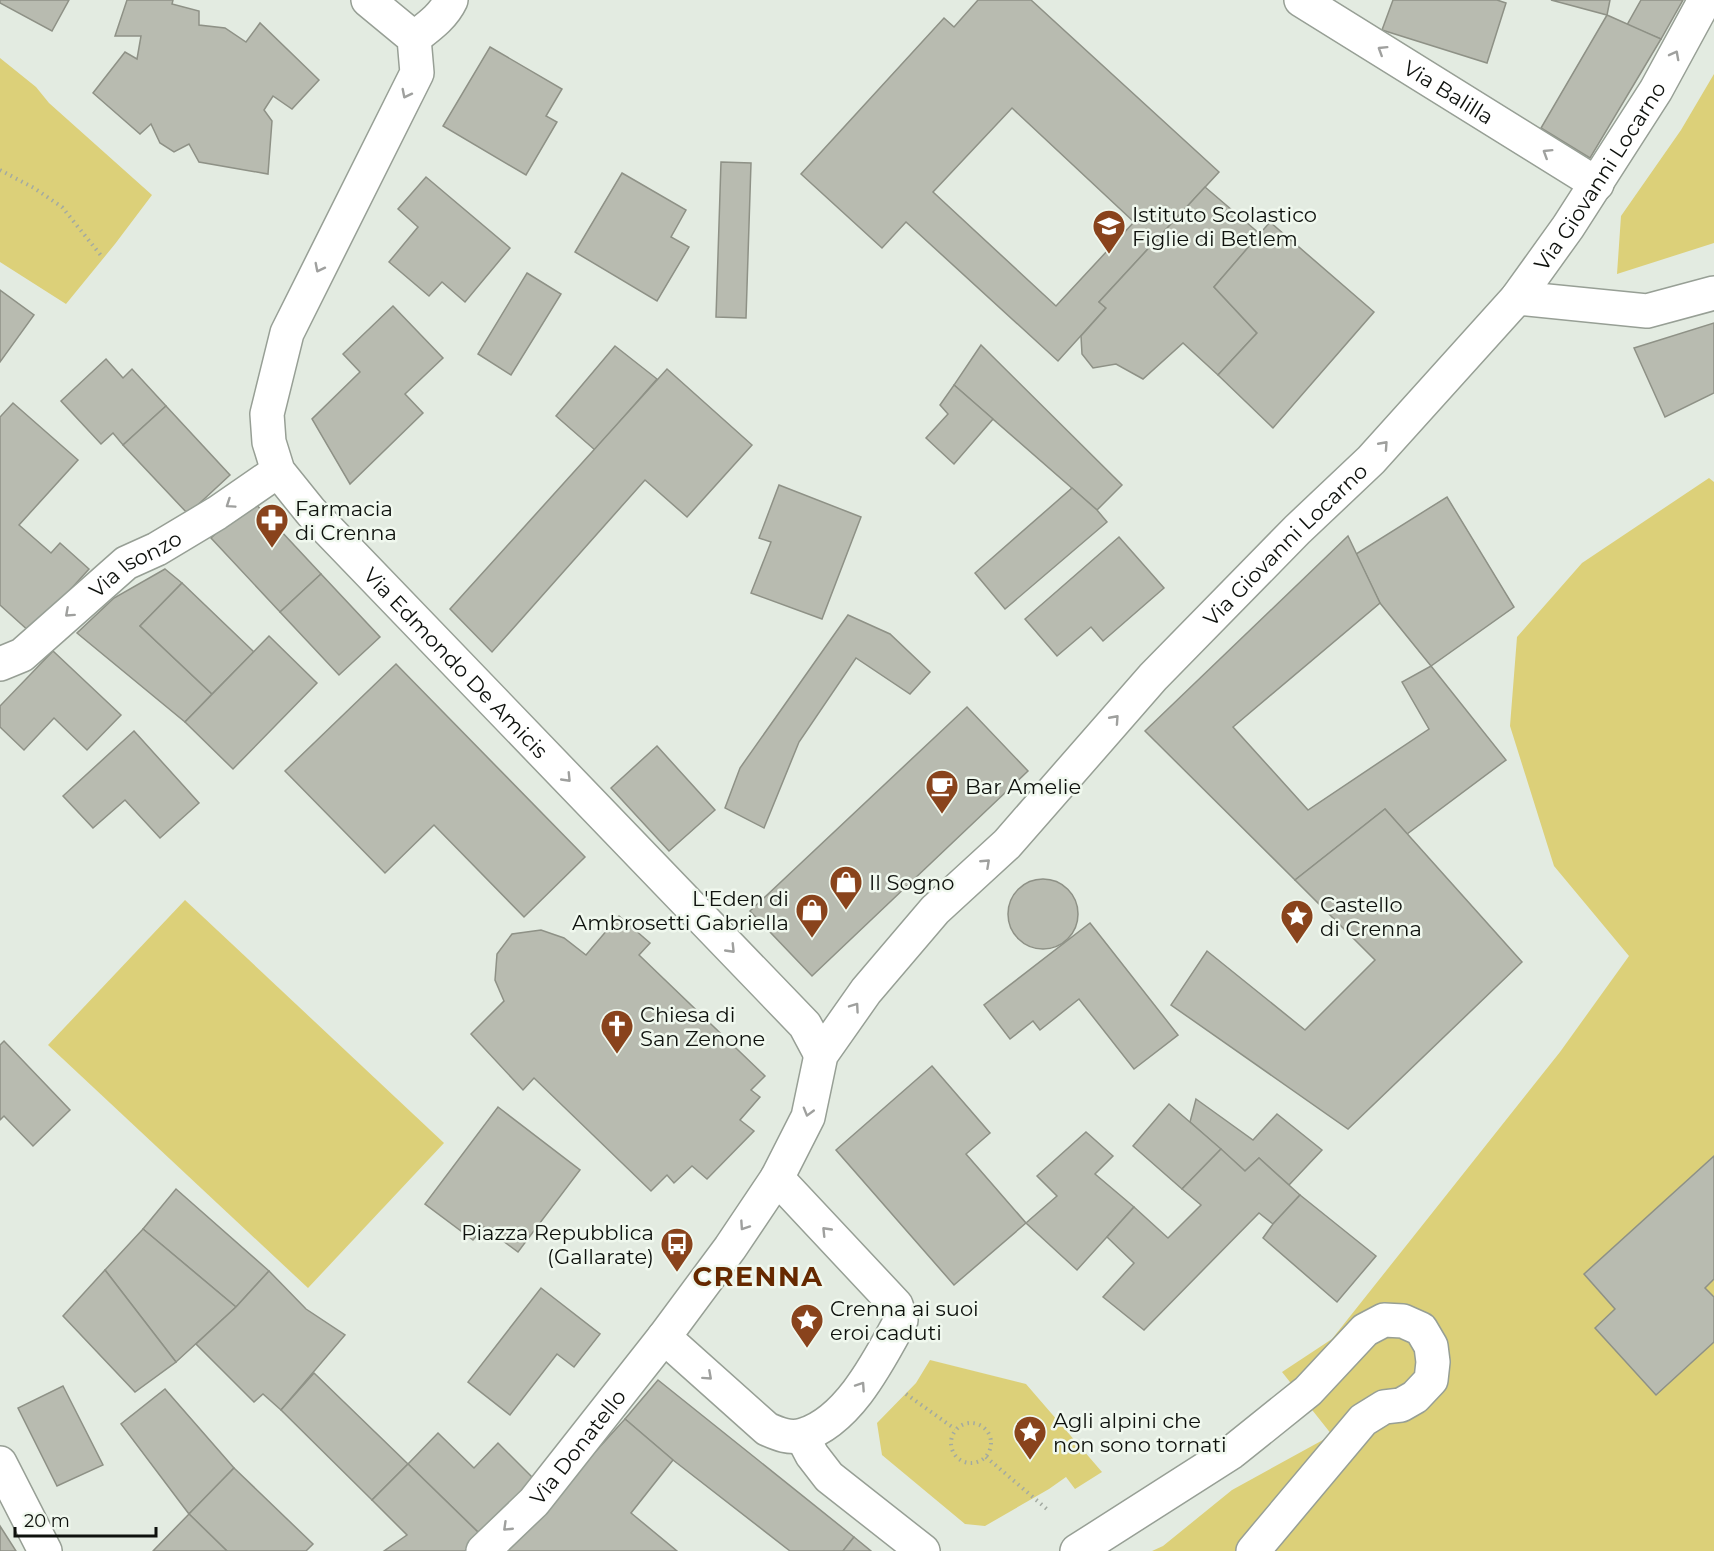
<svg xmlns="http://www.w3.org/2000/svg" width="1714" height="1551" font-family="Montserrat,sans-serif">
<rect width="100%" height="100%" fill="#e3ebe1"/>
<!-- green -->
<g fill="#dcd079">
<path d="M 0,58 L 36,87 L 49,103 L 152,195 L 115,244 L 66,304 L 0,262 Z"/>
<path d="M 1714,74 L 1714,243 L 1617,274 L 1621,216 L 1681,130 Z"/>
<path d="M 1709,478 L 1714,482 L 1714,1551 L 1152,1551 L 1163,1546 L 1232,1490 L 1332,1435 L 1282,1372 L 1332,1339 L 1560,1052 L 1629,956 L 1554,866 L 1510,726 L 1517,637 L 1582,563 Z"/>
<path d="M 185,900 L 444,1143 L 308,1288 L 48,1045 Z"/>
<path d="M 930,1360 L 1026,1384 L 1102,1472 L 1075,1489 L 1066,1477 L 1049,1489 L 985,1526 L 965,1524 L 882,1455 L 877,1423 L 916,1383 Z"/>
</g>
<!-- building -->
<g fill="#b8bbb0" stroke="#8e9186" stroke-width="1.5" fill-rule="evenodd">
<path d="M 0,0 L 69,0 L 52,31 L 0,3 Z"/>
<path d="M 127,0 L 173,0 L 172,4 L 199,11 L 199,25 L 225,28 L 246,42 L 260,23 L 319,80 L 292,109 L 273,96 L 264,110 L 272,121 L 268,174 L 199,162 L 189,144 L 174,152 L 160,143 L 151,124 L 140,134 L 93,93 L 125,52 L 137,59 L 141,36 L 115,36 Z"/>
<path d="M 978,0 L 1031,0 L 1219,172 L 1099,302 L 1106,308 L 1058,361 L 906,222 L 882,248 L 801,174 L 944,18 L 954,27 ZM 1012,108 L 1134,222 L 1056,306 L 933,192 Z"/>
<path d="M 1393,0 L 1497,0 L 1506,3 L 1487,63 L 1382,30 Z"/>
<path d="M 1551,0 L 1610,0 L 1607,15 Z"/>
<path d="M 1641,0 L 1683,0 L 1661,39 L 1627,25 Z"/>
<path d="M 1607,15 L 1661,39 L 1590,158 L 1541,128 Z"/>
<path d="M 490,47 L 562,89 L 546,116 L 557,122 L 526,175 L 443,126 Z"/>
<path d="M 721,162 L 751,163 L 746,318 L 716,317 Z"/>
<path d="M 622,173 L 686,210 L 671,237 L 689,247 L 657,301 L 575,252 Z"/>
<path d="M 426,177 L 510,248 L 465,302 L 442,282 L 429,296 L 389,262 L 418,227 L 398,209 Z"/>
<path d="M 1205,187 L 1260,234 L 1214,287 L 1257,333 L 1218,375 L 1183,343 L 1143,379 L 1116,364 L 1093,368 L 1082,354 L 1081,336 L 1106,308 L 1099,302 Z"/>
<path d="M 1270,222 L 1374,312 L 1273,428 L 1218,375 L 1257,333 L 1214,287 Z"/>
<path d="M 527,273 L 561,294 L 511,375 L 478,354 Z"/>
<path d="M 0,290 L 34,315 L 0,362 Z"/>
<path d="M 393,306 L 443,358 L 405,394 L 423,413 L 350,484 L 312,419 L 360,372 L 343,354 Z"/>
<path d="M 1714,323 L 1714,393 L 1665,417 L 1634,348 Z"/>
<path d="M 981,345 L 1122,485 L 1097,510 L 954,385 Z"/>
<path d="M 615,346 L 657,379 L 595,450 L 556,416 Z"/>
<path d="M 106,359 L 123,378 L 132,369 L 166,406 L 123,445 L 113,433 L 101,444 L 61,401 Z"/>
<path d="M 667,369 L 752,445 L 687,517 L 645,480 L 492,652 L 450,609 Z"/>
<path d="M 954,385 L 993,419 L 954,464 L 926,438 L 948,414 L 940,405 Z"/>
<path d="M 13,403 L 78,460 L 19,525 L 51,553 L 60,543 L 89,569 L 31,633 L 0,605 L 0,417 Z"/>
<path d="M 166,406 L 230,475 L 188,514 L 123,445 Z"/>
<path d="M 779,485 L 861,517 L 822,619 L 751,593 L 771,542 L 759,538 Z"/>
<path d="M 1072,488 L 1097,510 L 1107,522 L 1005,609 L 975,573 Z"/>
<path d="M 1447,497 L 1514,607 L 1431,666 L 1380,603 L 1356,554 Z"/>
<path d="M 252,500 L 321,574 L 280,612 L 211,538 Z"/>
<path d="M 1348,536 L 1380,603 L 1233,727 L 1308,810 L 1429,729 L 1402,682 L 1431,666 L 1506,760 L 1407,834 L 1385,809 L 1295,880 L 1145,731 Z"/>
<path d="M 1119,537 L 1164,588 L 1103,641 L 1091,627 L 1057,656 L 1025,619 Z"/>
<path d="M 165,569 L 182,583 L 140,626 L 212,694 L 185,722 L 77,633 L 114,598 Z"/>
<path d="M 321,574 L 380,637 L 339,675 L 280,612 Z"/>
<path d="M 182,583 L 254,652 L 212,694 L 140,626 Z"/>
<path d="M 848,615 L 890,634 L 930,672 L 910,694 L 856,658 L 799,742 L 764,828 L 725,808 L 740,768 Z"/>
<path d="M 269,636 L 317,683 L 233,769 L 185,722 Z"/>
<path d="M 53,651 L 121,715 L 87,750 L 54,718 L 24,750 L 0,727 L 0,706 Z"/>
<path d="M 396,664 L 585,857 L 524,917 L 434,825 L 385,873 L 285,771 Z"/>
<path d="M 967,707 L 1028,771 L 812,976 L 750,911 Z"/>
<path d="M 134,731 L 199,803 L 160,838 L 125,800 L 93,828 L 63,796 Z"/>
<path d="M 657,746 L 715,810 L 669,851 L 611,788 Z"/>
<path d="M 1385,809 L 1522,962 L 1348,1129 L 1171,1005 L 1207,951 L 1305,1030 L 1375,960 L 1295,880 Z"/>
<circle cx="1043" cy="914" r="35"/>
<path d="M 619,916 L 650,943 L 639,955 L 765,1076 L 751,1090 L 760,1097 L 740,1120 L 754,1131 L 707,1179 L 692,1166 L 674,1183 L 667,1175 L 651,1191 L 534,1078 L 523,1090 L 471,1034 L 504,1001 L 495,980 L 497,954 L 512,934 L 541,930 L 564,938 L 586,955 Z"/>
<path d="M 1090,923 L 1178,1035 L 1134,1069 L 1079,999 L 1040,1030 L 1033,1021 L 1010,1039 L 984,1005 Z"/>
<path d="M 4,1041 L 70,1110 L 33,1146 L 4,1116 L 0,1120 L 0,1045 Z"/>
<path d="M 932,1066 L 990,1133 L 966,1154 L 1026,1223 L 954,1285 L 836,1150 Z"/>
<path d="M 1196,1099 L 1253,1140 L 1277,1114 L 1322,1150 L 1289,1185 L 1259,1158 L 1245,1171 L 1190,1122 Z"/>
<path d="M 1169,1104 L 1221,1149 L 1182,1189 L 1133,1146 Z"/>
<path d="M 498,1107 L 580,1170 L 518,1252 L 484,1227 L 473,1240 L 425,1204 Z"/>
<path d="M 1086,1132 L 1113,1156 L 1095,1174 L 1134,1207 L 1077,1270 L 1026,1223 L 1057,1196 L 1037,1176 Z"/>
<path d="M 1221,1149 L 1245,1171 L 1259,1158 L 1300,1195 L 1273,1224 L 1259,1213 L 1144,1330 L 1103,1297 L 1134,1263 L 1107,1237 L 1134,1207 L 1168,1238 L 1201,1205 L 1182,1189 Z"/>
<path d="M 1714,1156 L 1714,1279 L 1705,1288 L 1714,1297 L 1714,1342 L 1656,1395 L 1595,1328 L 1615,1309 L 1584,1274 Z"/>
<path d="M 176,1189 L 269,1271 L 236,1307 L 143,1229 Z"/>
<path d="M 1300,1195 L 1376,1256 L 1337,1302 L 1263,1238 L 1273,1224 Z"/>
<path d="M 143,1229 L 236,1307 L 176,1362 L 105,1270 Z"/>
<path d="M 105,1270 L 176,1362 L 135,1392 L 63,1316 Z"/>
<path d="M 269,1271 L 306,1309 L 345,1335 L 281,1410 L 263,1394 L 254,1402 L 196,1344 L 236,1307 Z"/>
<path d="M 541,1288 L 600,1334 L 574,1367 L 557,1354 L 510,1415 L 468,1382 Z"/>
<path d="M 314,1373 L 408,1464 L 372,1500 L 281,1410 Z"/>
<path d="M 658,1380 L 854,1537 L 843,1551 L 790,1551 L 673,1460 L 625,1419 Z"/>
<path d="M 63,1386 L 103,1465 L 57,1486 L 18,1408 Z"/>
<path d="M 165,1389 L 234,1468 L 189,1514 L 121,1424 Z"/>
<path d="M 625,1419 L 673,1460 L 631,1513 L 677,1551 L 505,1551 Z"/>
<path d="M 438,1433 L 474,1468 L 498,1443 L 534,1479 L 481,1535 L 408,1464 Z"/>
<path d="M 408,1464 L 481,1535 L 465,1551 L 384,1551 L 407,1535 L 372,1500 Z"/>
<path d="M 234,1468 L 313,1544 L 306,1551 L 227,1551 L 189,1514 Z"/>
<path d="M 189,1514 L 227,1551 L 153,1551 Z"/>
<path d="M 0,1526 L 16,1551 L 0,1551 Z"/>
<path d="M 854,1537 L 871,1551 L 843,1551 Z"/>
</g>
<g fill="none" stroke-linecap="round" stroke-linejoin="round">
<!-- minor casing -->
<g stroke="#979f95" stroke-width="36">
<g id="minor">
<path id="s1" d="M 368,0 L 414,38 L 417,73 L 287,333 L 267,414 L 269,442 L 278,471 L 311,512 L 805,1025 L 821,1055"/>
<path id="s2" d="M 1301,0 L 1597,184"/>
<path d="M 414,38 C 428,27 443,17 451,0"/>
<path d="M 1517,298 L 1647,311 L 1714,293"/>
<path id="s3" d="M 0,664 L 22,655 L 126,563 L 157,549 L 217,513 L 278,471"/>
<path d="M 664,1337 L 767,1429 C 778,1434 790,1439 803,1435 C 849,1421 879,1360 901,1320 L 896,1305 L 777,1178"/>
<path d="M 802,1436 L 812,1455 L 829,1477 L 923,1551"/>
<path d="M 0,1463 L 45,1551"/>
<path id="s4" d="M 483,1551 L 534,1502 L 664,1337 L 730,1248 L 777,1178 L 808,1117 L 821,1055 L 866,991 L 935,910 L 1007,844 L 1153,677 L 1297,530 L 1371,460 L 1517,298 L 1568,227 L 1656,90 L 1705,0"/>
<path d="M 1077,1551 L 1232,1452 L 1308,1391 L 1365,1330 L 1384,1320 L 1403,1321 L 1421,1329 L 1431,1346 L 1433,1362 L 1431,1380 L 1415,1397 L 1401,1405 L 1384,1407 L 1363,1420 L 1253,1551"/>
</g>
</g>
<!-- path -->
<g stroke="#a3aaa1" stroke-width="4" stroke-dasharray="1.5 4.5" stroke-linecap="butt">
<path d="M 0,170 L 34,188 L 62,207 L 103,258"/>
<path d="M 906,1394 L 955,1429"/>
<circle cx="971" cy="1443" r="20"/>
<path d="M 986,1457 L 1048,1510"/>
</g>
<!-- minor -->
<use href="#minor" stroke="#fff" stroke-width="33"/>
</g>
<!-- one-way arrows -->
<defs><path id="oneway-chevron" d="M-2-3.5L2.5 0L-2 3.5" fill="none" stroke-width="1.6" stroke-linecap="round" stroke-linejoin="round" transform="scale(1.5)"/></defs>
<g stroke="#9fa09e">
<use href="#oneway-chevron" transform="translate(1382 50) rotate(-148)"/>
<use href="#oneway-chevron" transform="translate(1675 55) rotate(-62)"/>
<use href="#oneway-chevron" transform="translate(406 94) rotate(117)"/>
<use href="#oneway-chevron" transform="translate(1547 153) rotate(-148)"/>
<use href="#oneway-chevron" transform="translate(319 268) rotate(117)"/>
<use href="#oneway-chevron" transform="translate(1384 445) rotate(-48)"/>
<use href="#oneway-chevron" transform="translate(230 504) rotate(146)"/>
<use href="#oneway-chevron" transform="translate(69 613) rotate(138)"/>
<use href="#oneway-chevron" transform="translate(1115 719) rotate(-48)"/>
<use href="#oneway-chevron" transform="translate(567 778) rotate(46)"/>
<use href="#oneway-chevron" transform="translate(986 863) rotate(-43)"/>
<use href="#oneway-chevron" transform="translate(731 949) rotate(46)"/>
<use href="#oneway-chevron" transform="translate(855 1007) rotate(-55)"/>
<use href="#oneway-chevron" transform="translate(808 1112) rotate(106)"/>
<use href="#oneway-chevron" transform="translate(744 1226) rotate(124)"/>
<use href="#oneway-chevron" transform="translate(826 1231) rotate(-134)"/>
<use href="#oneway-chevron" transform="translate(708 1376) rotate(42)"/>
<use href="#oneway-chevron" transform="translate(861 1386) rotate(-56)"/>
<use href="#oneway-chevron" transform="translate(507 1527) rotate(136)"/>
</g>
<!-- icons -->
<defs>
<g id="school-pin" transform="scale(1.725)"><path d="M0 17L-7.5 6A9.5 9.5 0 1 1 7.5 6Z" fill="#89431c" stroke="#f0f8ee"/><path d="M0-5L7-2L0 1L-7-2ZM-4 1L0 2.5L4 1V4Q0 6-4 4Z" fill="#fff"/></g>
<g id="pharmacy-pin" transform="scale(1.725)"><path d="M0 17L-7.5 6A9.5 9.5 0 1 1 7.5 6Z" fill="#89431c" stroke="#f0f8ee"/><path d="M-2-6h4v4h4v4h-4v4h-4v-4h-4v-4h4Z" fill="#fff"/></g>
<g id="cafe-pin" transform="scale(1.725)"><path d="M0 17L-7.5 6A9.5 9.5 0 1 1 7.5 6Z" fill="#89431c" stroke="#f0f8ee"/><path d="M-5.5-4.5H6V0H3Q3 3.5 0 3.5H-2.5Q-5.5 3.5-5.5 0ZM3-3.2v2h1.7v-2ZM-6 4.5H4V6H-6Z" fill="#fff"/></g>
<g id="shop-pin" transform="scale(1.725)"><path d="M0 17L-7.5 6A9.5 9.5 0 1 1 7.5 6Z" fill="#89431c" stroke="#f0f8ee"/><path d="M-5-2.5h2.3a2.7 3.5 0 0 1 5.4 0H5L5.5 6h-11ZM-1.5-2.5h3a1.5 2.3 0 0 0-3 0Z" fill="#fff"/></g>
<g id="sight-pin" transform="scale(1.725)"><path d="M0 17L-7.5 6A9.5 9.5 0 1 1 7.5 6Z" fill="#89431c" stroke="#f0f8ee"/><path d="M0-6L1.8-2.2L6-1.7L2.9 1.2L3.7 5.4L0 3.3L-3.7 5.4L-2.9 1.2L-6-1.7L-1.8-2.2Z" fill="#fff"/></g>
<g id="church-pin" transform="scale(1.725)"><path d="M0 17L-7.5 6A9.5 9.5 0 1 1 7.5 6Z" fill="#89431c" stroke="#f0f8ee"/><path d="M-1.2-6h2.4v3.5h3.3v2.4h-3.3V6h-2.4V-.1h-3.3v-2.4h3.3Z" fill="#fff"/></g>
<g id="bus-pin" transform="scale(1.725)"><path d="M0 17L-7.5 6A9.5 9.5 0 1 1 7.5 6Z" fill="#89431c" stroke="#f0f8ee"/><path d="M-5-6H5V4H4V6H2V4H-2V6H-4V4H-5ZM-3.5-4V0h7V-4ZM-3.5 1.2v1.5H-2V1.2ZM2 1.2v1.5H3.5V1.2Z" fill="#fff"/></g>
</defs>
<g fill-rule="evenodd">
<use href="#school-pin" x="1109" y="226"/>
<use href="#pharmacy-pin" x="272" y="520"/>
<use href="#cafe-pin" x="942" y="786"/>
<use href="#shop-pin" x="846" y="882"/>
<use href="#shop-pin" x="812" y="910"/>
<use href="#sight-pin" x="1297" y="916"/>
<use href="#church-pin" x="617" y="1026"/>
<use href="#bus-pin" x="677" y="1244"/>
<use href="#sight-pin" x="807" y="1320"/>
<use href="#sight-pin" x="1030" y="1432"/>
</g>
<g text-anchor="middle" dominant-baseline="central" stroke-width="5" stroke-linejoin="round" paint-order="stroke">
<!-- street labels -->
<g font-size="21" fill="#0e110d" stroke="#f0f8ee">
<text stroke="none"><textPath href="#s2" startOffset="174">Via Balilla</textPath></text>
<text stroke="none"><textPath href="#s4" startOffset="1785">Via Giovanni Locarno</textPath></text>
<text stroke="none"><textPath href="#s4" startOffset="1299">Via Giovanni Locarno</textPath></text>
<text stroke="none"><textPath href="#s3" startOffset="170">Via Isonzo</textPath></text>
<text stroke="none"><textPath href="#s1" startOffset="789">Via Edmondo De Amicis</textPath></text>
<text stroke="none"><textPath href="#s4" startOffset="141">Via Donatello</textPath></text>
</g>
<!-- poi labels -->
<g font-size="21" fill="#0e110d" stroke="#f0f8ee" text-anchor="start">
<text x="1132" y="214">Istituto Scolastico<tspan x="1132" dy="24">Figlie di Betlem</tspan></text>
<text x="295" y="508">Farmacia<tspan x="295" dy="24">di Crenna</tspan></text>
<text x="965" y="786">Bar Amelie</text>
<text x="869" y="882">Il Sogno</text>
<text x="789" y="898" text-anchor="end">L'Eden di<tspan x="789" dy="24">Ambrosetti Gabriella</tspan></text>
<text x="1320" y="904">Castello<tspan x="1320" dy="24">di Crenna</tspan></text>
<text x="640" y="1014">Chiesa di<tspan x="640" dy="24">San Zenone</tspan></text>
<text x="654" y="1232" text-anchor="end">Piazza Repubblica<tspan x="654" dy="24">(Gallarate)</tspan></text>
<text x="830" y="1308">Crenna ai suoi<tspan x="830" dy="24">eroi caduti</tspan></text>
<text x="1053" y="1420">Agli alpini che<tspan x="1053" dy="24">non sono tornati</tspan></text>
</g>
<!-- district labels -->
<g font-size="27" font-weight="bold" letter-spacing="1.5" fill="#662900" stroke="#f0f8ee">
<text x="758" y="1276">CRENNA</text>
</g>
</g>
<!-- scale -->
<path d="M15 1527v9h141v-9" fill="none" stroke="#0e110d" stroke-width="3"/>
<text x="24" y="1527" font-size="18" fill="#0e110d" stroke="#f0f8ee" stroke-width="4.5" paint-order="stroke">20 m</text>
</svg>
